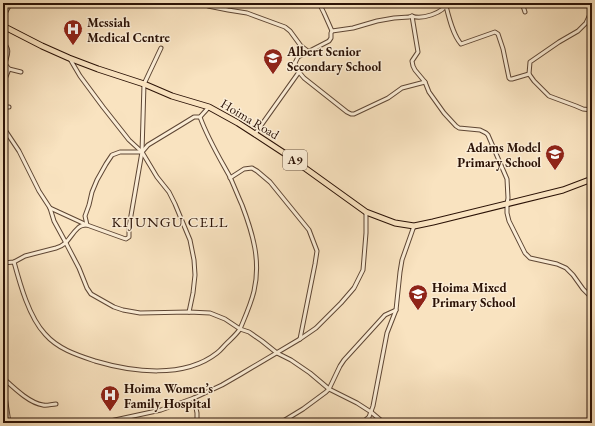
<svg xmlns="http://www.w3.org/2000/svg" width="595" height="426" font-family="'EB Garamond',serif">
<rect width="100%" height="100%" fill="#f9e3c0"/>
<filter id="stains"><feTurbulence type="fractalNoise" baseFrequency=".005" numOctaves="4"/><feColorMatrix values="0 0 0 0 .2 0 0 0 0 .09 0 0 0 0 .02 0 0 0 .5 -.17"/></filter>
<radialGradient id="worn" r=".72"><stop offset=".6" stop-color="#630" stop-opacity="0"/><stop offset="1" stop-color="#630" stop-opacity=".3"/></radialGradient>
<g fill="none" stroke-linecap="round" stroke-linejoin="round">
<!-- minor casing -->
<g stroke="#5e4634" stroke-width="5">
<g id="minor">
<path d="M 199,3 L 208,6 L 228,10 L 247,13 L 285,27 L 290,31 L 301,46 L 309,52"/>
<path d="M 319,3 L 324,13 L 332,31 L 331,33 L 331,38 L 329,41 L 298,57 L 295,63 L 299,72 L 304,78 L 347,112 L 351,114 L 354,114 L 388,98 L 402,88 L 425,82"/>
<path d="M 522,3 L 525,12"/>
<path d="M 446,6 C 449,18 453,35 461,44 L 495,32 L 498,34 L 503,49 L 509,78 L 510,79 L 512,79 L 529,74"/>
<path d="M 592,10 L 586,23 L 578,31 L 559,42 L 530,62 L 529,74 L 534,81 L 549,96 L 576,106 L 583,109 L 592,110"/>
<path d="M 412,16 L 418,52 L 412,61 L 413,66 L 415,70 L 425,82 L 429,92 L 444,113 L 456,126 L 459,128 L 480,130 L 486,133 L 488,135 L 507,179 L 508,198 L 507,204 L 507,213 L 509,221 L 525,253 L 530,258 L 557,264 L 566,268 L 573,275 L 583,289 L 592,298"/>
<path d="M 332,31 L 353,28 L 377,21 L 394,18 L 409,17 L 412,16 C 421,20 444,13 447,3"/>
<path d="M 3,42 C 11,51 7,54 5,64 L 9,69 L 21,72"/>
<path d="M 70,59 L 80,76 L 103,107 L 129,140 L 142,152 L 157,177 L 169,192 L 175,204 L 190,240 L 194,260 L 195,275 L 193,293 L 189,312"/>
<path d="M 3,84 L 9,69"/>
<path d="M 3,107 L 9,107"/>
<path d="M 3,127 L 19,151 L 39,191 L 50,208 L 54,221 L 66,243 L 68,247 L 79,268 L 87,288 L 91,294 L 114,307 L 123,310 L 140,313 L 189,312 L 210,313 L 225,319 L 240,329 L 249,332 L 262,341 L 277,353 L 291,360 L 310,373 L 329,389 L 357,403 L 371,412 L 384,423"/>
<path d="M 255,134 L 299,72"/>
<path d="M 230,178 L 244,169 L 252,168 L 257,171 L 270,182 L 309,230 L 317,251 L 315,264 L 300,339"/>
<path d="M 50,208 L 87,225 L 123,238 L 126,239 L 129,237 L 129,227 L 142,152 L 144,84 L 161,48"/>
<path d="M 14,262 C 20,284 29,317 45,334 C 58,349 77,355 95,361 C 132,372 184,379 217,353 C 221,350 223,347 226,344 C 231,339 236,335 240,329 C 245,317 251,304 254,291 C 261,261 253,234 242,205 C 238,196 234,186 230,177 C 219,157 208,139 200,117"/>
<path d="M 3,263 L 14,262 L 25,256 L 56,248 C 69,244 69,236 78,228 C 80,226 84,225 87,225 L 85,216 L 89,205 L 92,192 L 97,180 L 106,164 L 112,155 L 120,152 L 142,152 L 148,145 L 181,125 L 194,117 L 200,117 L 209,107"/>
<path d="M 3,378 C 13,387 29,403 43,405 C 47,406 52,404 56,404"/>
<path d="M 3,389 L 5,396 L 9,423"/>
<path d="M 194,398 L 197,413 L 197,423"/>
<path d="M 101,423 L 161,410 L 194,398 L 222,385 L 241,374 L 300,339 L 316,328 L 341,303 L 354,288 L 363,270 L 366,233 L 366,212"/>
<path d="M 280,423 L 303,409 L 326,392 L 329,389 L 340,366 L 344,360 L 385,315 L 396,310"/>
<path d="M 362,423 L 369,417 L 373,406 L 387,333 L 396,310 L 400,272 L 402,260 L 414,226"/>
</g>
</g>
<!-- tertiary casing -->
<g stroke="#5e4634" stroke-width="6">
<path id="tertiary" d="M 3,16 L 10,3"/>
</g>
<!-- primary casing -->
<g stroke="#2b1206" stroke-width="7">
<path id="primary" d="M 3,26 L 42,46 L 69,58 L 98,69 L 144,84 L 172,96 L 209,107 L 238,123 L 255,134 L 284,153 L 366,212 L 395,223 L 414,226 L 433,222 L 563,190 L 592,179"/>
</g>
<!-- minor -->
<use href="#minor" stroke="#fbedd6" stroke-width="3"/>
<!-- tertiary -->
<use href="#tertiary" stroke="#fbedd6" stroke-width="4"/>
<!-- primary -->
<use href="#primary" stroke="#f9e3c0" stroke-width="5"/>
</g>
<!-- icons -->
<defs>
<g id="hospital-pin" transform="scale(1)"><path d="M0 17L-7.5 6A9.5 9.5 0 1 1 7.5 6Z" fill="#8f2418" stroke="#fbedd6"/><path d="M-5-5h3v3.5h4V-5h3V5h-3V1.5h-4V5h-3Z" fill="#fff"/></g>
<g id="school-pin" transform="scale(1)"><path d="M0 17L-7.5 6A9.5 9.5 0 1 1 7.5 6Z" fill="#8f2418" stroke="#fbedd6"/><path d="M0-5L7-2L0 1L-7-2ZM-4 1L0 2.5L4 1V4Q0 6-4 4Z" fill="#fff"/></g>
</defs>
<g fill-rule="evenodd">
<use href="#hospital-pin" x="73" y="29"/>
<use href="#school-pin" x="273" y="58"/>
<use href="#school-pin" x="555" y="154"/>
<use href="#school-pin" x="418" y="294"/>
<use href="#hospital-pin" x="110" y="395"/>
</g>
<g text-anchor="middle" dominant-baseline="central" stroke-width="3" stroke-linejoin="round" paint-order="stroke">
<!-- shield labels -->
<rect fill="#fbedd6" stroke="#695444" stroke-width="1" x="283" y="150" width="24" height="20" rx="3"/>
<g font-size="12" font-weight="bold" fill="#2b1206">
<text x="295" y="160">A9</text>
</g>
<!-- poi labels -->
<g font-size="13" font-weight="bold" fill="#2b1206" stroke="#fbedd6" text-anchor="start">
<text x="87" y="22">Messiah<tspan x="87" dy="15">Medical Centre</tspan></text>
<text x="287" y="51">Albert Senior<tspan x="287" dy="15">Secondary School</tspan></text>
<text x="541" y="147" text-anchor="end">Adams Model<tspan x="541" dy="15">Primary School</tspan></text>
<text x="432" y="287">Hoima Mixed<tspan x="432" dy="15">Primary School</tspan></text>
<text x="124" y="388">Hoima Women’s<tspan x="124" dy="15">Family Hospital</tspan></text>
</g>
<!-- street labels -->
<g font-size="13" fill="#2b1206" stroke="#fbedd6">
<text transform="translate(250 119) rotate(31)">Hoima Road</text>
</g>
<!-- quarter labels -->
<g font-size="15" letter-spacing="1" fill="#2b1206" stroke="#fbedd6">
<text x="170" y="221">KIJUNGU CELL</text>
</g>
</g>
<!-- margin -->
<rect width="595" height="426" fill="none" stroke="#f9e3c0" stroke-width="16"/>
<rect x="4" y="4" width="587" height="418" fill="none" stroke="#2b1206" stroke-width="2"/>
<rect x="8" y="8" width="579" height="410" fill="none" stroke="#2b1206"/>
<rect width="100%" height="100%" filter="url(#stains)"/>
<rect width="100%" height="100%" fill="url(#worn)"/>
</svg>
